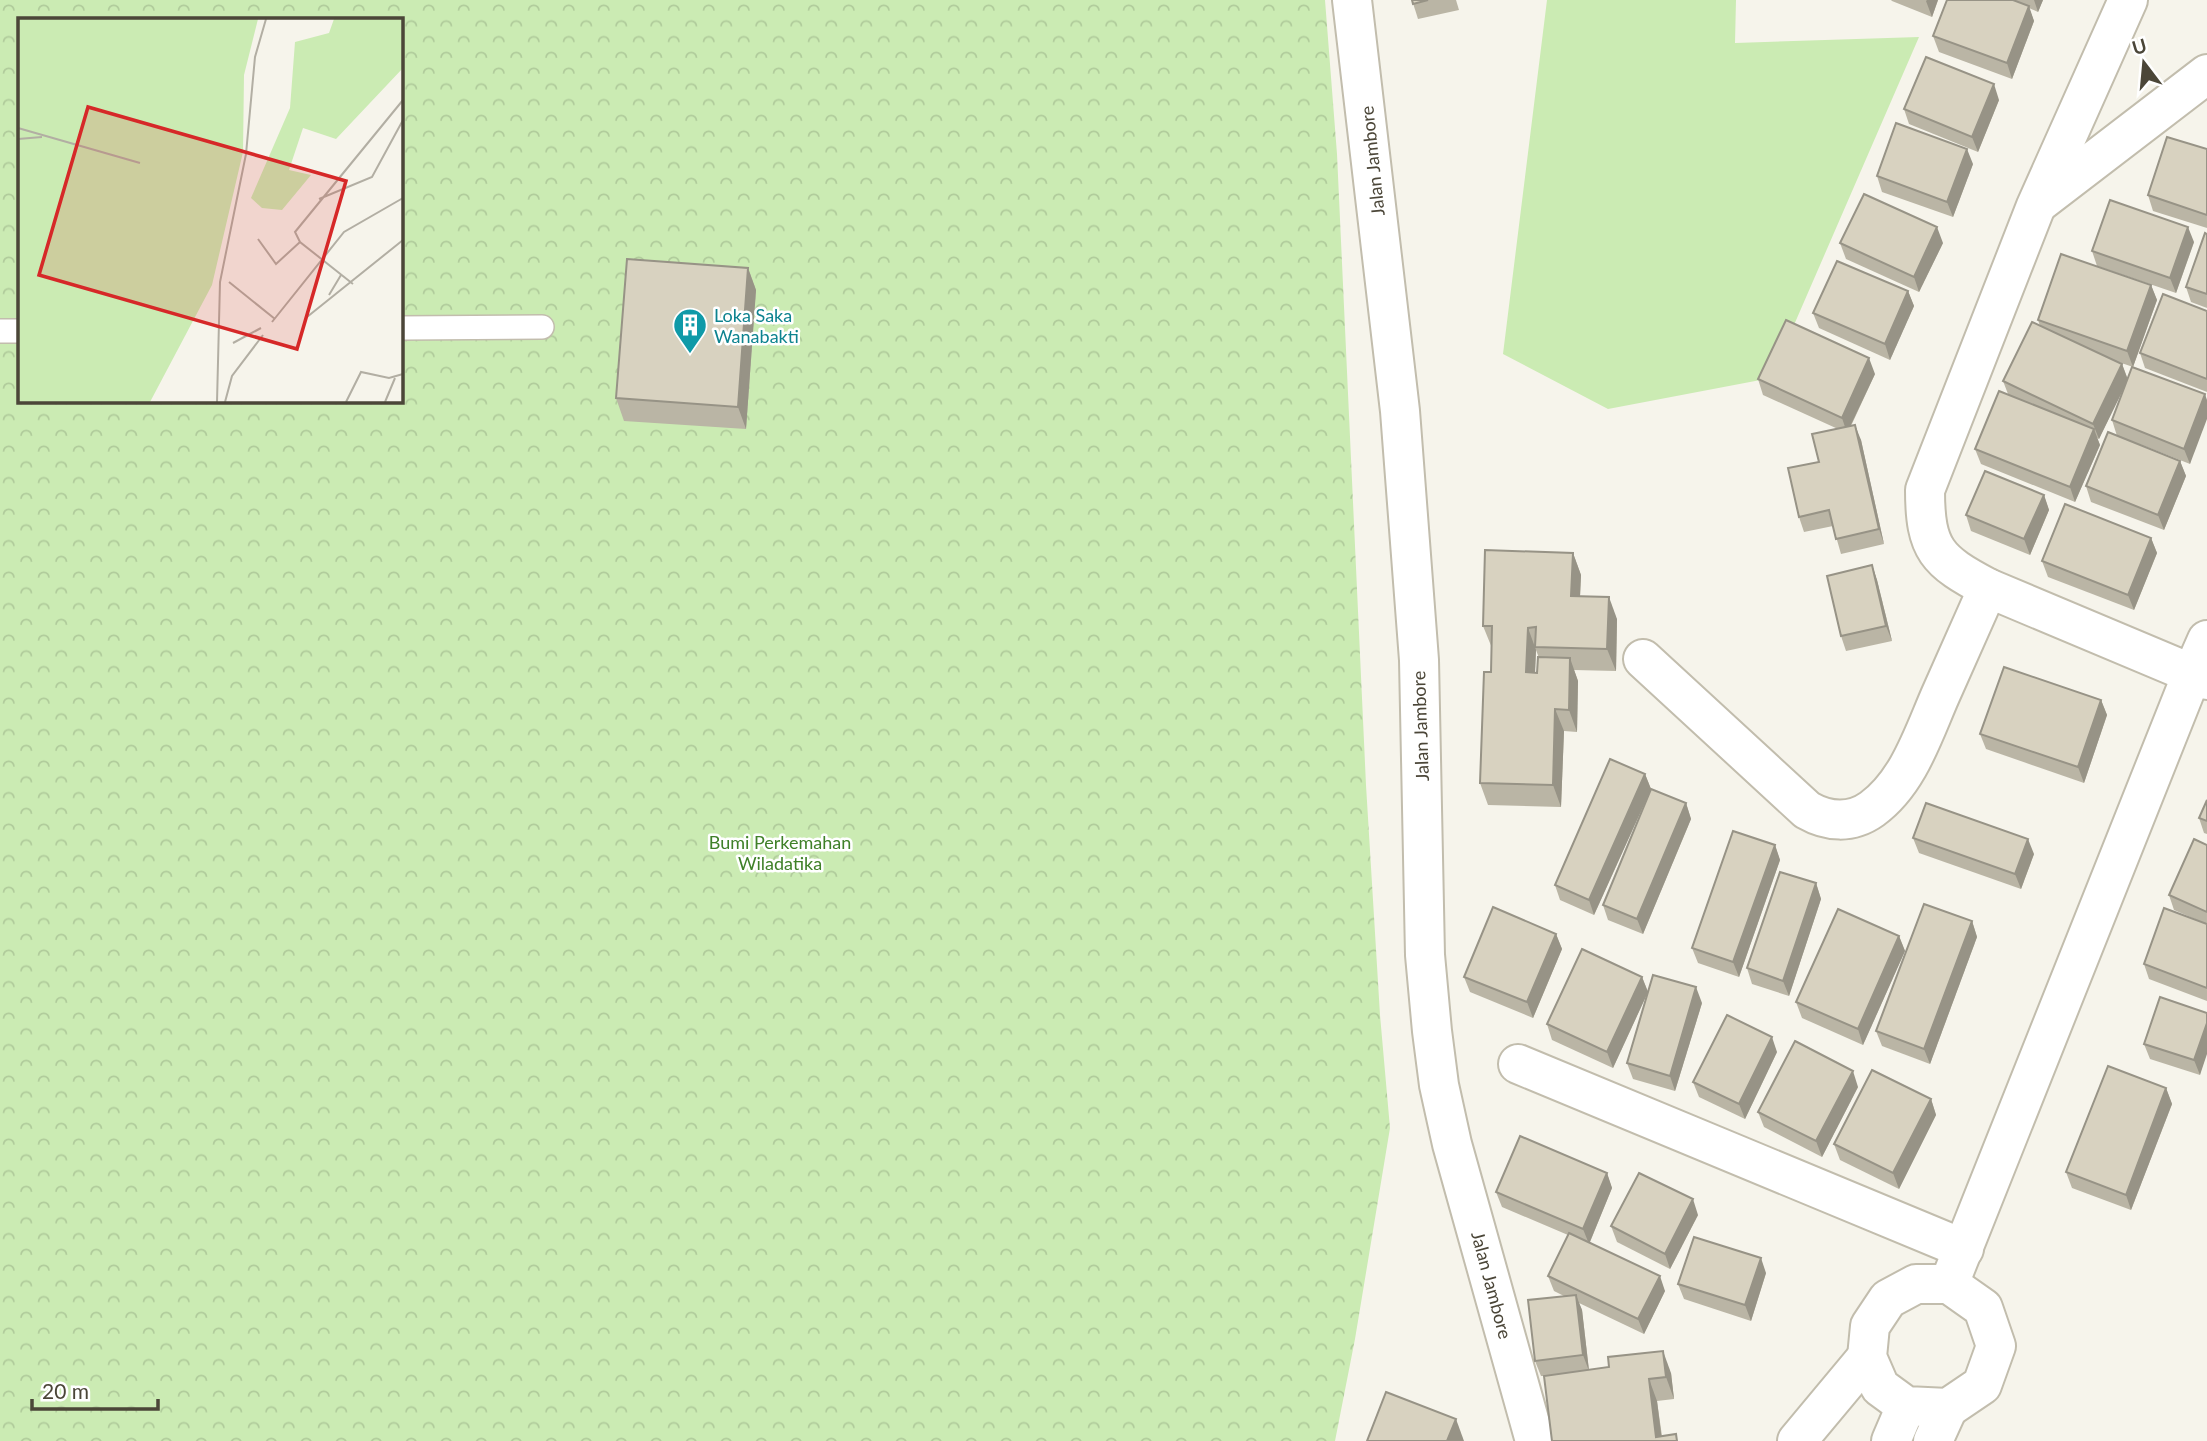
<svg xmlns="http://www.w3.org/2000/svg" width="2207" height="1441" font-family="Lato,sans-serif">
<defs>
<pattern id="park-crowns" width="20" height="18" patternUnits="userSpaceOnUse" patternTransform="scale(1.75)"><rect width="20" height="18" fill="#cbebb3"/><path d="M2 6a3 3 0 1 1 6 0M12 15a3 3 0 1 1 6 0" fill="none" stroke="#b0cb9b"/></pattern>
</defs>
<rect width="100%" height="100%" fill="#f6f4eb"/>
<!-- grass -->
<path fill="#cbebb3" d="M 1547,0 L 1736,0 L 1735,43 L 1919,37 L 1771,378 L 1608,409 L 1503,354 Z"/>
<!-- park -->
<path fill="url(#park-crowns)" fill-rule="evenodd" d="M 0,0 L 1325,0 L 1337,154 L 1366,785 L 1380,1015 L 1390,1128 L 1355,1339 L 1335,1441 L 0,1441 ZM 19,19 L 401,19 L 401,401 L 19,401 Z"/>
<g fill="none" stroke-linecap="round" stroke-linejoin="round">
<!-- service casing -->
<g stroke="#c2bdad" stroke-width="26">
<g id="service">
<path d="M 401,328 L 542,327"/>
<path d="M 0,331 L 19,331"/>
</g>
</g>
<!-- minor casing -->
<g stroke="#c2bdad" stroke-width="42">
<g id="minor">
<path d="M 1352,0 L 1400,411 L 1419,660 L 1425,955 L 1432,1031 L 1439,1085 L 1452,1144 L 1535,1441"/>
<path d="M 2128,0 L 2036,206 L 1925,490 C 1925,550 1937,561 1988,588 L 2207,680"/>
<path d="M 2040,202 L 2207,74"/>
<path d="M 1643,659 L 1807,810 C 1828,822 1851,824 1872,809 C 1908,783 1923,735 1940,696 C 1956,660 1972,624 1988,588"/>
<path d="M 1518,1064 L 1964,1249"/>
<path d="M 1916,1284 L 1949,1284 L 1983,1308 L 1996,1346 L 1982,1385 L 1948,1408 L 1906,1406 L 1880,1387 L 1867,1357 L 1870,1326 L 1888,1299 Z"/>
<path d="M 1949,1284 L 2192,674 L 2207,640"/>
<path d="M 1797,1441 L 1867,1357"/>
<path d="M 1891,1441 L 1906,1406"/>
<path d="M 1933,1441 L 1948,1408"/>
</g>
</g>
<!-- service -->
<use href="#service" stroke="#fff" stroke-width="23"/>
<!-- minor -->
<use href="#minor" stroke="#fff" stroke-width="38"/>
</g>
<!-- wall -->
<g fill="#bab5a5" fill-rule="evenodd">
<path d="M 1412,0 L 1456,0 L 1459,10 L 1418,19 Z"/>
<path d="M 1891,0 L 1938,0 L 1932,17 L 1892,1 Z"/>
<path d="M 2013,0 L 2043,0 L 2038,12 L 2029,8 L 2034,21 L 2012,79 L 1939,52 L 1933,36 Z"/>
<path d="M 1999,100 L 1978,152 L 1909,124 L 1904,109 Z"/>
<path d="M 2207,149 L 2207,228 L 2153,211 L 2148,195 Z"/>
<path d="M 1973,164 L 1953,217 L 1882,192 L 1877,176 Z"/>
<path d="M 2207,234 L 2207,308 L 2191,302 L 2186,287 Z"/>
<path d="M 2194,242 L 2176,293 L 2097,266 L 2092,251 Z"/>
<path d="M 1840,243 L 1943,243 L 1919,292 L 1846,259 Z"/>
<path d="M 748,268 L 756,290 L 746,429 L 624,421 L 616,398 Z"/>
<path d="M 2151,285 L 2157,300 L 2133,367 L 2110,359 L 2122,364 L 2128,380 L 2205,394 L 2190,464 L 2137,443 L 2180,461 L 2186,476 L 2164,530 L 2091,502 L 2086,486 L 2117,436 L 2112,420 L 2127,380 L 2099,439 L 2097,438 L 2100,445 L 2075,502 L 1981,464 L 1975,449 L 2008,394 L 2003,381 L 2040,326 L 2038,320 Z"/>
<path d="M 1908,291 L 1914,306 L 1890,360 L 1819,328 L 1813,313 Z"/>
<path d="M 2207,311 L 2207,392 L 2145,368 L 2140,353 Z"/>
<path d="M 1875,374 L 1851,426 L 1861,440 L 1884,544 L 1841,554 L 1833,526 L 1804,532 L 1799,517 L 1819,462 L 1838,429 L 1763,395 L 1758,379 Z"/>
<path d="M 2044,495 L 2049,510 L 2030,555 L 1971,531 L 1966,515 Z"/>
<path d="M 2151,538 L 2157,553 L 2134,610 L 2048,577 L 2042,561 Z"/>
<path d="M 1573,553 L 1581,575 L 1580,596 L 1617,619 L 1616,671 L 1574,670 L 1578,681 L 1577,732 L 1564,731 L 1561,807 L 1488,805 L 1480,783 L 1491,672 L 1492,648 L 1483,626 ZM 1536,650 L 1539,658 L 1537,673 L 1535,673 Z"/>
<path d="M 1872,565 L 1877,580 L 1892,641 L 1846,651 L 1841,636 Z"/>
<path d="M 2101,700 L 2107,715 L 2084,783 L 1986,749 L 1980,734 Z"/>
<path d="M 1645,774 L 1651,789 L 1594,915 L 1560,900 L 1555,885 Z"/>
<path d="M 2207,800 L 2207,834 L 2204,833 L 2199,818 Z"/>
<path d="M 1686,803 L 1691,819 L 1643,934 L 1608,920 L 1603,905 Z"/>
<path d="M 1913,838 L 2034,854 L 2021,889 L 1919,853 Z"/>
<path d="M 1775,845 L 1780,860 L 1739,977 L 1698,963 L 1692,948 Z"/>
<path d="M 2207,845 L 2207,1001 L 2149,979 L 2144,964 L 2202,922 L 2174,910 L 2169,895 Z"/>
<path d="M 1816,883 L 1821,899 L 1789,996 L 1752,984 L 1747,968 Z"/>
<path d="M 1972,921 L 1977,937 L 1930,1064 L 1882,1046 L 1876,1031 Z"/>
<path d="M 1556,934 L 1562,949 L 1533,1018 L 1470,992 L 1464,977 Z"/>
<path d="M 1899,936 L 1905,951 L 1863,1045 L 1802,1018 L 1796,1002 Z"/>
<path d="M 1642,977 L 1648,992 L 1613,1068 L 1552,1040 L 1547,1024 Z"/>
<path d="M 1702,1003 L 1675,1091 L 1633,1079 L 1627,1063 Z"/>
<path d="M 2207,1013 L 2200,1075 L 2150,1059 L 2144,1044 Z"/>
<path d="M 1777,1052 L 1745,1119 L 1699,1097 L 1693,1082 Z"/>
<path d="M 1858,1087 L 1822,1157 L 1764,1127 L 1758,1112 Z"/>
<path d="M 2166,1088 L 2172,1104 L 2131,1210 L 2072,1188 L 2066,1172 Z"/>
<path d="M 1931,1099 L 1936,1115 L 1899,1189 L 1840,1160 L 1834,1144 Z"/>
<path d="M 1607,1173 L 1612,1188 L 1590,1242 L 1665,1291 L 1644,1334 L 1579,1303 L 1582,1310 L 1589,1370 L 1671,1373 L 1674,1399 L 1657,1401 L 1662,1436 L 1678,1441 L 1552,1441 L 1544,1376 L 1541,1376 L 1535,1361 L 1564,1296 L 1554,1291 L 1548,1276 L 1568,1235 L 1502,1207 L 1496,1192 Z"/>
<path d="M 1698,1215 L 1670,1269 L 1617,1242 L 1611,1226 Z"/>
<path d="M 1766,1273 L 1751,1321 L 1684,1299 L 1678,1284 Z"/>
</g>
<!-- shaded-wall -->
<g fill="#979386">
<path d="M 1927,0 L 1938,0 L 1932,17 L 1926,1 Z"/>
<path d="M 2034,0 L 2043,0 L 2038,12 Z"/>
<path d="M 2029,6 L 2034,21 L 2012,79 L 2007,63 Z"/>
<path d="M 1994,84 L 1999,100 L 1978,152 L 1972,137 Z"/>
<path d="M 1967,149 L 1973,164 L 1953,217 L 1947,202 Z"/>
<path d="M 1937,227 L 1943,243 L 1919,292 L 1914,277 Z"/>
<path d="M 2188,227 L 2194,242 L 2176,293 L 2170,278 Z"/>
<path d="M 748,268 L 756,290 L 746,429 L 738,407 Z"/>
<path d="M 2151,285 L 2157,300 L 2133,367 L 2127,351 Z"/>
<path d="M 1908,291 L 1914,306 L 1890,360 L 1885,344 Z"/>
<path d="M 1869,358 L 1875,374 L 1847,433 L 1842,418 Z"/>
<path d="M 2122,364 L 2128,380 L 2099,439 L 2093,424 Z"/>
<path d="M 2205,394 L 2207,400 L 2207,419 L 2190,464 L 2184,449 Z"/>
<path d="M 1855,425 L 1861,440 L 1884,544 L 1879,529 Z"/>
<path d="M 2094,429 L 2100,445 L 2075,502 L 2070,487 Z"/>
<path d="M 2180,461 L 2186,476 L 2164,530 L 2158,515 Z"/>
<path d="M 2044,495 L 2049,510 L 2030,555 L 2024,539 Z"/>
<path d="M 2151,538 L 2157,553 L 2134,610 L 2128,595 Z"/>
<path d="M 1573,553 L 1581,575 L 1579,618 L 1571,596 Z"/>
<path d="M 1872,565 L 1877,580 L 1892,641 L 1886,626 Z"/>
<path d="M 1609,597 L 1617,619 L 1616,671 L 1607,649 Z"/>
<path d="M 1528,628 L 1536,650 L 1534,695 L 1526,672 Z"/>
<path d="M 1570,658 L 1578,681 L 1577,732 L 1569,710 Z"/>
<path d="M 2101,700 L 2107,715 L 2084,783 L 2078,767 Z"/>
<path d="M 1555,709 L 1564,731 L 1561,807 L 1553,785 Z"/>
<path d="M 1645,774 L 1651,789 L 1594,915 L 1589,900 Z"/>
<path d="M 1686,803 L 1691,819 L 1643,934 L 1637,919 Z"/>
<path d="M 2028,839 L 2034,854 L 2021,889 L 2015,874 Z"/>
<path d="M 1775,845 L 1780,860 L 1739,977 L 1733,962 Z"/>
<path d="M 1816,883 L 1821,899 L 1789,996 L 1783,981 Z"/>
<path d="M 1972,921 L 1977,937 L 1930,1064 L 1924,1049 Z"/>
<path d="M 1556,934 L 1562,949 L 1533,1018 L 1527,1002 Z"/>
<path d="M 1899,936 L 1905,951 L 1863,1045 L 1858,1029 Z"/>
<path d="M 1642,977 L 1648,992 L 1613,1068 L 1607,1052 Z"/>
<path d="M 1696,987 L 1702,1003 L 1675,1091 L 1670,1076 Z"/>
<path d="M 2207,1023 L 2207,1054 L 2200,1075 L 2194,1060 Z"/>
<path d="M 1772,1037 L 1777,1052 L 1745,1119 L 1739,1104 Z"/>
<path d="M 1853,1071 L 1858,1087 L 1822,1157 L 1816,1141 Z"/>
<path d="M 2166,1088 L 2172,1104 L 2131,1210 L 2126,1195 Z"/>
<path d="M 1931,1099 L 1936,1115 L 1899,1189 L 1893,1173 Z"/>
<path d="M 1607,1173 L 1612,1188 L 1589,1244 L 1583,1229 Z"/>
<path d="M 1693,1199 L 1698,1215 L 1670,1269 L 1665,1254 Z"/>
<path d="M 1761,1258 L 1766,1273 L 1751,1321 L 1745,1305 Z"/>
<path d="M 1660,1276 L 1665,1291 L 1644,1334 L 1638,1319 Z"/>
<path d="M 1576,1295 L 1582,1310 L 1589,1371 L 1583,1355 Z"/>
<path d="M 1663,1351 L 1671,1373 L 1674,1399 L 1666,1377 Z"/>
<path d="M 1649,1379 L 1657,1401 L 1662,1441 L 1656,1437 Z"/>
<path d="M 1456,1419 L 1464,1441 L 1447,1441 Z"/>
</g>
<!-- building -->
<g fill="#d8d2c0" stroke="#979386" stroke-width="2">
<path d="M 1412,0 L 1428,0 L 1413,4 Z"/>
<path d="M 1947,0 L 2013,0 L 2029,6 L 2007,63 L 1933,36 Z"/>
<path d="M 1926,57 L 1994,84 L 1972,137 L 1904,109 Z"/>
<path d="M 1896,123 L 1967,149 L 1947,202 L 1877,176 Z"/>
<path d="M 2167,137 L 2207,149 L 2207,215 L 2148,195 Z"/>
<path d="M 1864,194 L 1937,227 L 1914,277 L 1840,243 Z"/>
<path d="M 2110,200 L 2188,227 L 2170,278 L 2092,251 Z"/>
<path d="M 2205,233 L 2207,234 L 2207,294 L 2186,287 Z"/>
<path d="M 2061,254 L 2151,285 L 2127,351 L 2038,320 Z"/>
<path d="M 627,259 L 748,268 L 738,407 L 616,398 Z"/>
<path d="M 1837,261 L 1908,291 L 1885,344 L 1813,313 Z"/>
<path d="M 2163,294 L 2207,311 L 2207,379 L 2140,353 Z"/>
<path d="M 1786,320 L 1869,358 L 1842,418 L 1758,379 Z"/>
<path d="M 2032,322 L 2122,364 L 2093,424 L 2003,381 Z"/>
<path d="M 2132,367 L 2205,394 L 2184,449 L 2112,420 Z"/>
<path d="M 1999,391 L 2094,429 L 2070,487 L 1975,449 Z"/>
<path d="M 1855,425 L 1879,529 L 1836,539 L 1829,510 L 1799,517 L 1788,468 L 1819,462 L 1812,434 Z"/>
<path d="M 2108,432 L 2180,461 L 2158,515 L 2086,486 Z"/>
<path d="M 1985,471 L 2044,495 L 2024,539 L 1966,515 Z"/>
<path d="M 2065,504 L 2151,538 L 2128,595 L 2042,561 Z"/>
<path d="M 1485,550 L 1573,553 L 1571,596 L 1609,597 L 1607,649 L 1535,647 L 1536,627 L 1528,628 L 1526,672 L 1537,673 L 1538,657 L 1570,658 L 1569,710 L 1555,709 L 1553,785 L 1480,783 L 1484,672 L 1491,672 L 1492,626 L 1483,626 Z"/>
<path d="M 1872,565 L 1886,626 L 1841,636 L 1827,576 Z"/>
<path d="M 2004,667 L 2101,700 L 2078,767 L 1980,734 Z"/>
<path d="M 1610,759 L 1645,774 L 1589,900 L 1555,885 Z"/>
<path d="M 1651,789 L 1686,803 L 1637,919 L 1603,905 Z"/>
<path d="M 2207,800 L 2207,821 L 2199,818 Z"/>
<path d="M 1926,803 L 2028,839 L 2015,874 L 1913,838 Z"/>
<path d="M 1733,831 L 1775,845 L 1733,962 L 1692,948 Z"/>
<path d="M 2194,839 L 2207,845 L 2207,912 L 2169,895 Z"/>
<path d="M 1780,872 L 1816,883 L 1783,981 L 1747,968 Z"/>
<path d="M 1924,904 L 1972,921 L 1924,1049 L 1876,1031 Z"/>
<path d="M 1493,907 L 1556,934 L 1527,1002 L 1464,977 Z"/>
<path d="M 2164,908 L 2207,924 L 2207,988 L 2144,964 Z"/>
<path d="M 1838,909 L 1899,936 L 1858,1029 L 1796,1002 Z"/>
<path d="M 1582,949 L 1642,977 L 1607,1052 L 1547,1024 Z"/>
<path d="M 1653,975 L 1696,987 L 1670,1076 L 1627,1063 Z"/>
<path d="M 2160,997 L 2207,1013 L 2207,1023 L 2194,1060 L 2144,1044 Z"/>
<path d="M 1727,1015 L 1772,1037 L 1739,1104 L 1693,1082 Z"/>
<path d="M 1795,1041 L 1853,1071 L 1816,1141 L 1758,1112 Z"/>
<path d="M 2108,1066 L 2166,1088 L 2126,1195 L 2066,1172 Z"/>
<path d="M 1872,1070 L 1931,1099 L 1893,1173 L 1834,1144 Z"/>
<path d="M 1520,1136 L 1607,1173 L 1583,1229 L 1496,1192 Z"/>
<path d="M 1639,1173 L 1693,1199 L 1665,1254 L 1611,1226 Z"/>
<path d="M 1569,1233 L 1660,1276 L 1638,1319 L 1548,1276 Z"/>
<path d="M 1694,1237 L 1761,1258 L 1745,1305 L 1678,1284 Z"/>
<path d="M 1576,1295 L 1583,1355 L 1535,1361 L 1528,1300 Z"/>
<path d="M 1663,1351 L 1666,1377 L 1649,1379 L 1656,1437 L 1676,1434 L 1677,1441 L 1552,1441 L 1544,1376 L 1609,1367 L 1608,1357 Z"/>
<path d="M 1386,1392 L 1456,1419 L 1447,1441 L 1367,1441 Z"/>
</g>
<!-- icons -->
<defs>
<g id="building-pin" transform="scale(1.75)"><path d="M0 17L-7.5 6A9.5 9.5 0 1 1 7.5 6Z" fill="#0f9aa8" stroke="#fff"/><path d="M-4-6H4V6H1V3H-1V6H-4ZM-2.5-4.3h1.7v1.8h-1.7ZM.8-4.3h1.7v1.8H.8ZM-2.5-1h1.7V.8h-1.7ZM.8-1h1.7V.8H.8Z" fill="#fff"/></g>
</defs>
<g fill-rule="evenodd">
<use href="#building-pin" x="690" y="325"/>
</g>
<g text-anchor="middle" dominant-baseline="central" stroke-width="5" stroke-linejoin="round" paint-order="stroke">
<!-- street labels -->
<g font-size="18" fill="#4b4638" stroke="#fff">
<text transform="translate(1372 161) rotate(-96)">Jalan Jambore</text>
<text transform="translate(1420 726) rotate(-92)">Jalan Jambore</text>
<text transform="translate(1492 1285) rotate(75)">Jalan Jambore</text>
</g>
<!-- culture labels -->
<g font-size="18" fill="#0d838f" stroke="#fff" text-anchor="start">
<text x="714" y="315">Loka Saka<tspan x="714" dy="21">Wanabakti</tspan></text>
</g>
<!-- park labels -->
<g font-size="18" fill="#3f8028" stroke="#fff">
<text x="780" y="842">Bumi Perkemahan<tspan x="780" dy="21">Wiladatika</tspan></text>
</g>
</g>
<!-- overview -->
<g transform="translate(18 18)">
<rect width="385" height="385" fill="#f6f4eb"/>
<path d="M 316,1 L 385,1 L 385,50 L 318,121 L 285,110 L 271,152 L 293,157 L 264,192 L 244,190 L 233,180 L 272,90 L 277,24 L 311,15 Z" fill="#cbebb3"/>
<path d="M 0,1 L 240,1 L 226,57 L 225,134 L 194,267 L 132,384 L 0,384 Z" fill="#cbebb3"/>
<path fill="none" stroke="#b2aea3" stroke-width="2" d="M 0,110 L 122,145M 0,121 L 24,119M 301,181 L 354,159 L 385,102M 240,221 L 258,246 L 282,224M 211,264 L 257,301M 335,266 L 282,224 L 277,214 L 385,82M 311,277 L 323,257M 289,299 L 385,222M 254,304 L 326,214 L 385,180M 215,325 L 243,310M 199,384 L 202,264 L 228,136 L 237,39 L 248,1M 207,384 L 214,358 L 245,317M 328,384 L 343,354 L 371,360 L 385,356M 367,384 L 377,360"/>
<path fill="#d62828" fill-opacity="0.15" stroke="#d62828" stroke-width="3.5" d="M 70,89 L 328,163 L 279,331 L 21,257 Z"/>
<rect width="385" height="385" fill="none" stroke="#4b4638" stroke-width="3.5"/>
</g>
<!-- north arrow -->
<g transform="translate(2144 63) rotate(344)" stroke="#ffffff" stroke-width="5" paint-order="stroke">
<path d="M0-5L12 26L0 18L-12 26Z" fill="#4b4638"/>
<text y="-10" font-size="19" font-weight="bold" text-anchor="middle" fill="#4b4638">U</text>
</g>
<!-- scale -->
<path d="M32 1399v10h126v-10" fill="none" stroke="#4b4638" stroke-width="3.5"/>
<text x="42" y="1399" font-size="21" fill="#4b4638" stroke="#ffffff" stroke-width="5" paint-order="stroke">20 m</text>
</svg>
